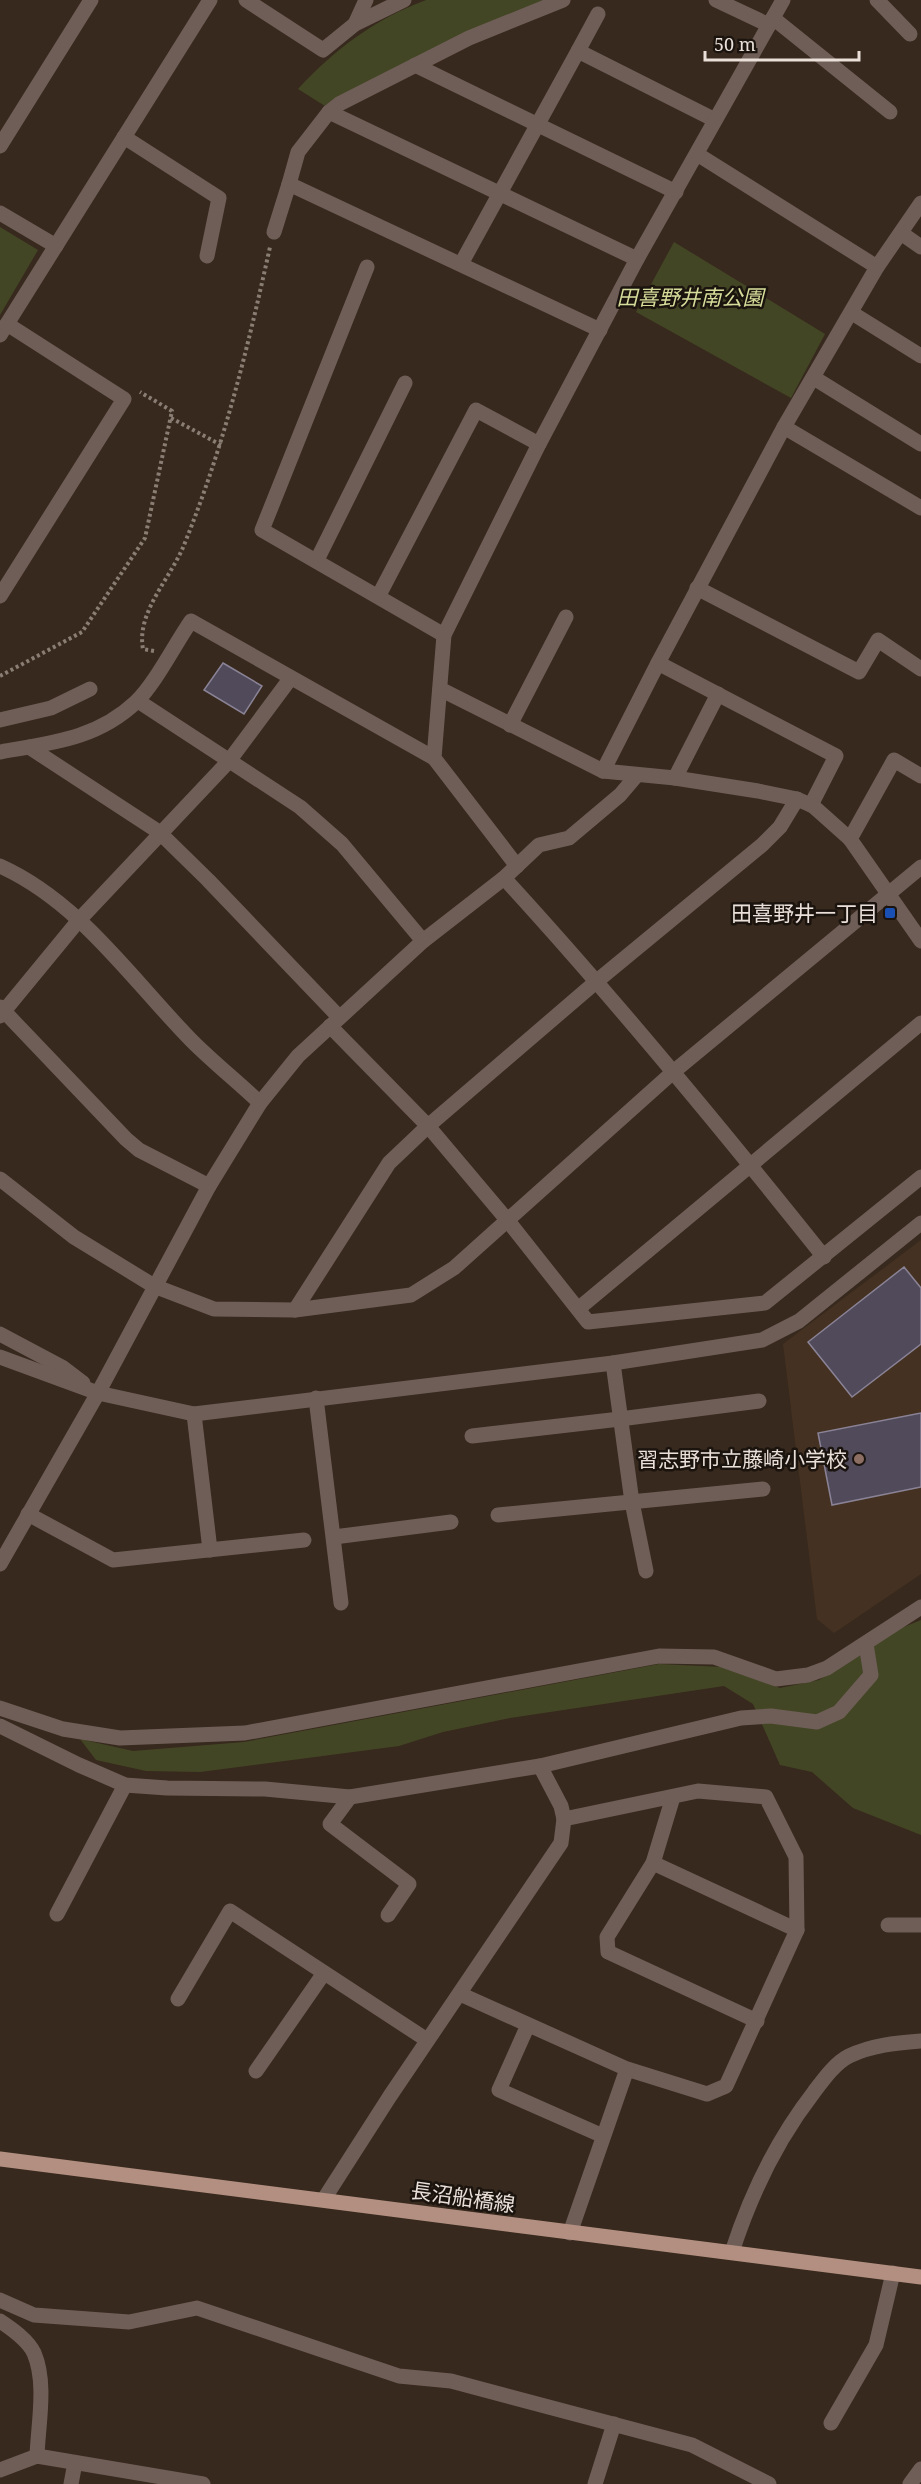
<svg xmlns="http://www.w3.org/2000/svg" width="921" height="2484" font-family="'Noto Serif','Noto Sans JP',serif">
<rect width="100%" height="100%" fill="#37291d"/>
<!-- built -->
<path fill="#443121" d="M 921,1240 L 921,1574 L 834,1633 L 817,1619 L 783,1344 Z"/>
<!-- green -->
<g fill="#434625">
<path d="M 426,0 L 548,0 L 339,96 L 325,106 L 298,89 C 335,49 375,19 426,0 Z"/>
<path d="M 0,227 L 38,250 L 0,315 Z"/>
<path d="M 674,242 L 825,334 L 791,398 L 636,312 Z"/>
<path d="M 921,1620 L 921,1835 L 853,1808 L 812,1772 L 780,1765 L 753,1704 L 724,1686 L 510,1718 L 443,1732 L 399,1746 L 200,1772 L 146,1771 L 96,1760 L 80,1739 L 133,1751 L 244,1742 L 659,1664 L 722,1667 L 780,1688 L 819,1680 L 899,1629 Z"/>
</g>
<!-- building -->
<g fill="#504a5b" stroke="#8a8396" stroke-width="1.5">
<path d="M 223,663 L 262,686 L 244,714 L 204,690 Z"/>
<path d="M 904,1267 L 921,1288 L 921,1344 L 852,1397 L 808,1342 Z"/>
<path d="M 921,1413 L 921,1487 L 832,1505 L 818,1433 Z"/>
</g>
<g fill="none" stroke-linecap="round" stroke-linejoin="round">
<!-- path -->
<g stroke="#8a7e74" stroke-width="4" stroke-dasharray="3 3" stroke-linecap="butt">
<path d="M 171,418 L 221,445"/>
<path d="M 154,651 L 143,649 C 136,612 171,578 184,545 C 224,446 247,351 270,247"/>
<path d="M 0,676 L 82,632 L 145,538 L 172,411 L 140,392"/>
</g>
<!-- minor -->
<g stroke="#6f5e57" stroke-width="15">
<path d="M 246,0 L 323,50 L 355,24 L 404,0"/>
<path d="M 563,0 L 469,38 L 339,104 L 329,112 L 298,152 L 289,184 L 600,330"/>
<path d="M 716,0 L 769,25"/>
<path d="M 877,0 L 910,34"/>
<path d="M 773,18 L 890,112"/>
<path d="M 355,24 L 366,0"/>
<path d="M 578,51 L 598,14"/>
<path d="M 415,65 L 676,192"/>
<path d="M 329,112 L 637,259"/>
<path d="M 124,137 L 219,198 L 207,256"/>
<path d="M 0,146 L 91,0"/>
<path d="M 697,154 L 877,267"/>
<path d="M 0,213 L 56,246"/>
<path d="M 274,232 L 289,184"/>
<path d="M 901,233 L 921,247"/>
<path d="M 461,264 L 578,51 L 715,120"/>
<path d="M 367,267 L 262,530 L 444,635"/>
<path d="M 852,313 L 921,356"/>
<path d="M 0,335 L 210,0"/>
<path d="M 814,378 L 921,444"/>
<path d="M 784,427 L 921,508"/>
<path d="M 317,560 L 405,383"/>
<path d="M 697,588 L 859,672 L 878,640 L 921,669"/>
<path d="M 379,595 L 476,410 L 539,444"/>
<path d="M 0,596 L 124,399 L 7,324"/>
<path d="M 658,663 L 836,756 L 811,805"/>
<path d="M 440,689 L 603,771 L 675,778 L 758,791 L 797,799 L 813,806 L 850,839 L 921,941"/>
<path d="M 138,701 L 300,807 L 342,844 L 423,941"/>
<path d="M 0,720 L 51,708 L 90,689"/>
<path d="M 510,725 L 566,617"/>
<path d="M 29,747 L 159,832 L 208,880 L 339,1017"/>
<path d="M 0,752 C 51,743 97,739 136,702 C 155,684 175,644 191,621 L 434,758"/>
<path d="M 603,771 L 658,663 L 784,427 L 877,267 L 921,203"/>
<path d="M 675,778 L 718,694"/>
<path d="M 850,839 L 894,760 L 921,776"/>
<path d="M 0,866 C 80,902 132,980 192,1041 C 214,1063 238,1082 260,1103"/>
<path d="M 517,866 L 434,758 L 444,635 L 539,444 L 637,259 L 783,0"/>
<path d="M 504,878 C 616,1000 721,1128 824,1257"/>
<path d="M 0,1007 L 126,1139 L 139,1150 L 209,1186"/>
<path d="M 0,1016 L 79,920 L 229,761 L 290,679"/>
<path d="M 330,1026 L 428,1126 L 508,1221 L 588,1322 L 765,1303 L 921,1177"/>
<path d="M 0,1179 L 74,1237 L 154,1286 L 214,1309 L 295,1310 L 411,1295 L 454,1268 L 672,1073 L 921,867"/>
<path d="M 578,1309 L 921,1023"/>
<path d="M 295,1310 L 389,1163 L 428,1126 L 597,981 L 762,845 L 780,827 L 797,799"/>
<path d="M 0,1334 L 62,1367 L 83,1383"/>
<path d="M 0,1357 L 98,1393 L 194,1414 L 613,1363 L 762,1340 L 799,1321 L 921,1223"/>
<path d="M 613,1363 L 632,1502 L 646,1571"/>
<path d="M 316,1398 L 341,1603"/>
<path d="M 194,1414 L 210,1550"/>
<path d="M 472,1436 L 620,1419 L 759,1401"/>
<path d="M 28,1514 L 113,1560 L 304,1540"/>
<path d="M 498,1515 L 763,1489"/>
<path d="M 334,1537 L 451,1522"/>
<path d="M 0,1564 L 98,1393 L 209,1186 L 260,1103 L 298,1056 L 423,941 L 504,878 L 539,845 L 569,838 L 620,795 L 637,775"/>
<path d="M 0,1708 L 63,1729 L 120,1738 L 245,1733 L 659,1656 L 714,1657 L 776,1679 L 808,1675 L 827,1668 L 921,1607"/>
<path d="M 0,1726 L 79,1765 L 125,1785 L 167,1788 L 265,1789 L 350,1797 L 540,1766 L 741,1718 L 771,1716 L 817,1722 L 839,1712 L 871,1675 L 866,1644"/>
<path d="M 540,1766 L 561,1806 L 564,1819"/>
<path d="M 350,1797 L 330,1824 L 409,1884 L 388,1915"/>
<path d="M 673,1797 L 653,1863 L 607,1937 L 608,1952 L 757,2021"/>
<path d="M 653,1863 L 797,1930"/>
<path d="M 57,1914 L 125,1785"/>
<path d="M 888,1925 L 921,1925"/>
<path d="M 178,1999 L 230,1911 L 427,2040"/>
<path d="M 528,2025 L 499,2090 L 603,2136"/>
<path d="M 256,2071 L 324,1973"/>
<path d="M 324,2199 L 390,2096 L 561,1843 L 564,1819 L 698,1791 L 766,1797 L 796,1857 L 797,1930 L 726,2086 L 707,2094 L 627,2069 L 460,1994"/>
<path d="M 570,2233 L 627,2069"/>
<path d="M 732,2252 C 751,2193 776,2141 814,2092 C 823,2080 835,2063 849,2056 C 872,2045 896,2043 921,2041"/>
<path d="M 0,2300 L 34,2315 L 129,2322 L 197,2308 L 399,2376 L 451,2381 L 692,2445 L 769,2484"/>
<path d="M 0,2321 C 12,2329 28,2340 34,2353 C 47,2383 38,2425 37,2456"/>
<path d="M 831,2423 L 876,2345 L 893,2273"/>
<path d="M 0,2470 L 37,2456 L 203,2484"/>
<path d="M 71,2484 L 75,2463"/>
<path d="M 595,2484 L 614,2424"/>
<path d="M 910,2484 L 921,2469"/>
</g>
<!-- major -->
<path stroke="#b28f80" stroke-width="15" d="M 0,2159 L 921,2277"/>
</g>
<!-- markers -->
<rect fill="#1a4fb4" stroke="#1a130e" stroke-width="2" x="884" y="907" width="12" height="12" rx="3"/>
<circle fill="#8d6e63" stroke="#1a130e" stroke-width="2" cx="859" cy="1459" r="6"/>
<g text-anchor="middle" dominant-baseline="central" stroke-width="5" stroke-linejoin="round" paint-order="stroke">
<!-- park labels -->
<g font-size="21" font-style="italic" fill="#d6dd9a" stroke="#1a130e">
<text x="690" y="297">田喜野井南公園</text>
</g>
<!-- poi labels -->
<g font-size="21" fill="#eae0d9" stroke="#1a130e" text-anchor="end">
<text x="878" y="913">田喜野井一丁目</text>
<text x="847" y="1459">習志野市立藤崎小学校</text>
</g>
<!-- street labels -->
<g font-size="21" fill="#eae0d9" stroke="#1a130e">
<text transform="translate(463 2197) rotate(8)">長沼船橋線</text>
</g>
</g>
<!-- scale -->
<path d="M705 51v9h154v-9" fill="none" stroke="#eae0d9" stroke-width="3"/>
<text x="714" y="51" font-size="18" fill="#eae0d9" stroke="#1a130e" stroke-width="4.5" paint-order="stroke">50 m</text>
</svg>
